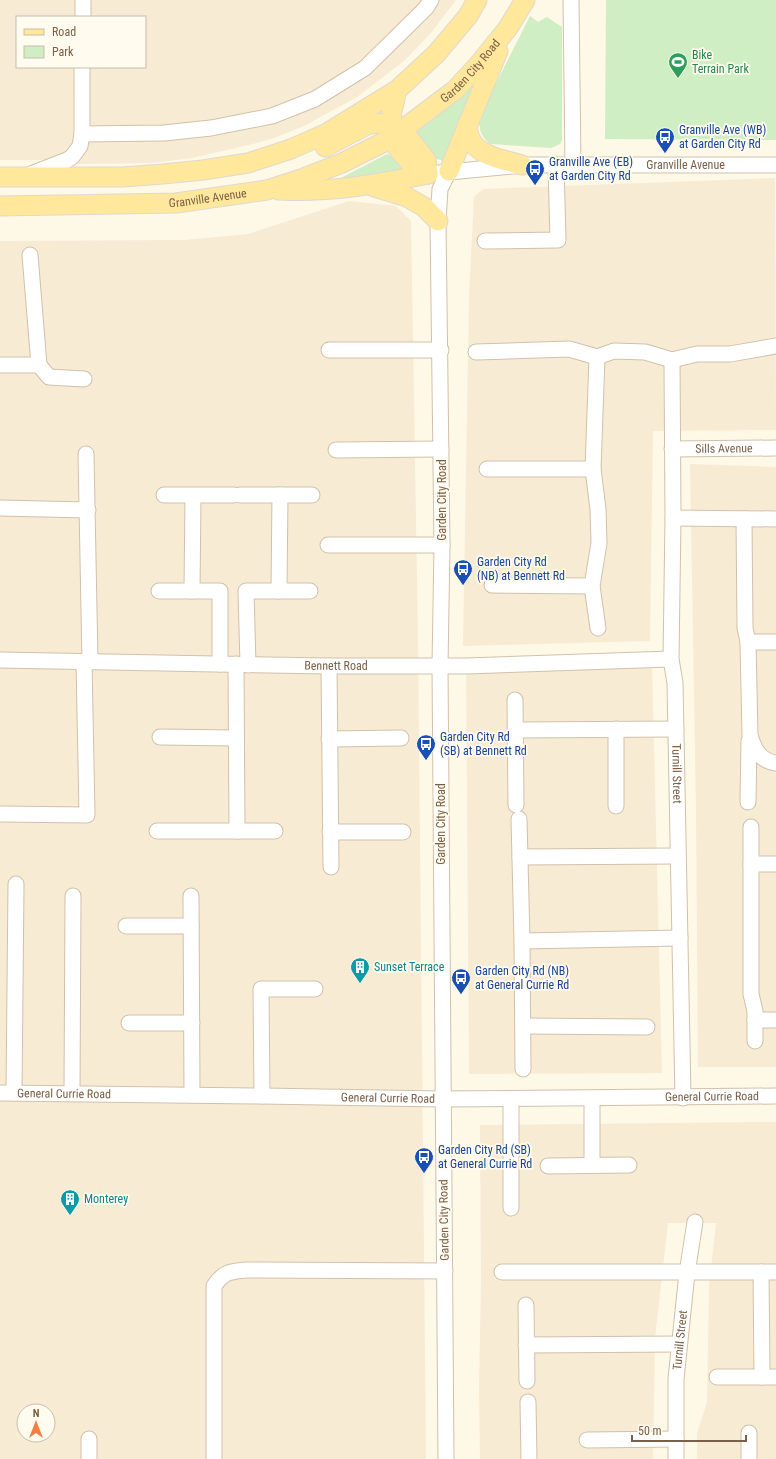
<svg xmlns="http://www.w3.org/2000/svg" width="776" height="1459" font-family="'Roboto Condensed',sans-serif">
<rect width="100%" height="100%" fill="#fef8e6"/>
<!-- residential -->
<g fill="#f7ebd4" fill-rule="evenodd">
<path d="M 0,0 L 75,0 L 75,17 L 17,17 L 17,67 L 74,67 L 73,144 L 71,149 L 54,160 L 0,160 Z"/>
<path d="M 88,0 L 456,0 L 431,33 L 404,61 L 357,97 L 304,126 L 274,138 L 257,143 L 192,158 L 152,163 L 79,164 L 76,163 L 87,67 L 145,67 L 145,17 L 87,17 Z"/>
<path d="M 775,178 L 776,430 L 653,431 L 650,641 L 463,646 L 469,296 L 474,197 L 483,189 Z"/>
<path d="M 349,201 L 396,206 L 411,221 L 418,641 L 426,1459 L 0,1459 L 0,241 L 185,240 L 248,234 ZM 24,1411 L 48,1411 L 48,1435 L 24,1435 Z"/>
<path d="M 690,464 L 776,467 L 776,1067 L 698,1067 L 696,810 Z"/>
<path d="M 466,664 L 652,664 L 662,1073 L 469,1074 Z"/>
<path d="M 776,1122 L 776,1459 L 697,1459 L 697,1433 L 707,1402 L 709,1286 L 716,1223 L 668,1223 L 655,1338 L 653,1459 L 480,1459 L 479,1388 L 481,1282 L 480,1125 Z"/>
</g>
<!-- green -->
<g fill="#cfeec3">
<path d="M 606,0 L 776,0 L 776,140 L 605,139 Z"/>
<path d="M 530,16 L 538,22 L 547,17 L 562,27 L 562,140 L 560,144 L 551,148 L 490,144 C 480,136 479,128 479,117 Z"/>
<path d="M 473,84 L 475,85 L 444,161 L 433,158 L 414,134 L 454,103 Z"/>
<path d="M 387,154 C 395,157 399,165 404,171 L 337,180 Z"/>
</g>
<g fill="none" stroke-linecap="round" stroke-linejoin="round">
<!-- minor casing -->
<g stroke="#d1c1aa" stroke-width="17">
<g id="minor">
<path d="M 571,0 L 573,165"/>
<path d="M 83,17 L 83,0"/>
<path d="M 82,134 L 164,133 L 211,128 L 272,116 L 315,99 L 365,68 L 426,8 L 431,0"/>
<path id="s1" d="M 439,173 L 522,165 L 776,165"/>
<path d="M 31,174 L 67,160 L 72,157 L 80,146 L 82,134 L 82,67"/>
<path d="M 485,241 L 558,240 L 556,165"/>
<path d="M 329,350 L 441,350"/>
<path d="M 476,352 L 569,349 L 597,357 L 614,351 L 645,352 L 672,360 L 697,354 L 730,354 L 776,346"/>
<path d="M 597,357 L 593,469 L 598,509 L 599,543 L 592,586 L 598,628"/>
<path id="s2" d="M 672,360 L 673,518 L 671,659 L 675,683 L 683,1098"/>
<path d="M 0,365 L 39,365 L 30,255"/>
<path d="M 39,365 L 49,377 L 84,379"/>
<path id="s3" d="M 672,449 L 776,448"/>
<path d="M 336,450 L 441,449"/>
<path d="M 86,454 L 90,662"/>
<path d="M 487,469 L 593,469"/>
<path d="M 164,495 L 234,495"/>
<path d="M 240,495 L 312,495"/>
<path d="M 0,508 L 88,510"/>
<path d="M 673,518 L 776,519"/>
<path d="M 744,519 L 745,628 L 748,642 L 750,735 C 754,749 760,761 776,763"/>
<path d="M 328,545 L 442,545"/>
<path d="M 492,585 L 592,586"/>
<path d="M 159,591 L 220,591 L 220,664"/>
<path d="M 192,591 L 193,496"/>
<path d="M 279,591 L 280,495"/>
<path d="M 748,642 L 776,642"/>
<path id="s4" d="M 0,660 L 329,666 L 466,666 L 671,659"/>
<path d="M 236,664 L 237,831"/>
<path d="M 248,665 L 246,591 L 310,591"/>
<path d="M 329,666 L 331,867"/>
<path d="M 515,700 L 516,805"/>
<path d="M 616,729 L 616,806"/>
<path d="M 516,730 L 676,729"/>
<path d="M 160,737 L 236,738"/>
<path d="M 329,739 L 401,738"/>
<path d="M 748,802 L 749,741"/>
<path d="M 0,814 L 87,815 L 84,662"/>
<path d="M 519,819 L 522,941 L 523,1069"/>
<path d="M 751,827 L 751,994 L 755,1011 L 755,1041"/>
<path d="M 157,831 L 275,831"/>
<path d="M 330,832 L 403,832"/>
<path d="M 520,857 L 678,856"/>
<path d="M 751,864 L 776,864"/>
<path d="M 191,896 L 192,1095"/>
<path d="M 126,926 L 191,926"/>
<path d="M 522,941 L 680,938"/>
<path d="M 755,1020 L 776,1020"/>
<path d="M 129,1023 L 192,1023"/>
<path d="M 523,1026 L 647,1027"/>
<path id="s5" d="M 0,1093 L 262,1096 L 443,1099 L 776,1096"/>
<path d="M 14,1093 L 16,884"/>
<path d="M 72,1093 L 73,896"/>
<path d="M 262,1096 L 261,989 L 315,989"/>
<path d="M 592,1099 L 592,1165"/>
<path d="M 548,1166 L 629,1165"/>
<path d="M 511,1208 L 511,1099"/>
<path d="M 502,1272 L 776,1272"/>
<path d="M 761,1272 L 762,1377"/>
<path d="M 526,1305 L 527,1381"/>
<path d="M 526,1345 L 679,1344"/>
<path d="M 717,1377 L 776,1377"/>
<path d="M 528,1402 L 529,1459"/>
<path d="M 749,1433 L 749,1459"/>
<path d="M 89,1439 L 89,1459"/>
<path d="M 587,1440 L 676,1439"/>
<path d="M 214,1459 L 214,1286 C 224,1271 230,1272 246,1270 L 445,1271"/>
<path d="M 446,1459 L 440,666 L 442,545 L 438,221 L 440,189 L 449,171"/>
<path id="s6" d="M 676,1459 L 676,1379 L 687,1273 L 695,1222"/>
</g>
</g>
<!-- major casing -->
<g stroke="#dfd9d3" stroke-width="21">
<g id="major">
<path d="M 397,90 L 392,111 L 390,139 L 412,165 L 428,174"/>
<path d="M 467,125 C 468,129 468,134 470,138 C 477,156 505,160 522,165"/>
<path d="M 325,147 L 367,125 L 378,123 L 390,125 L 403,131 L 426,160 L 428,174"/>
<path d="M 449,171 L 498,51"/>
<path d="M 0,177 L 123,177 L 163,174 L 203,170 L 248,163 L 291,149 L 327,133 L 397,90 L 436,54 L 468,16 L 477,0"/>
<path d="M 374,187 L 407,197 L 424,207 L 438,221"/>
<path d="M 279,190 C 329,193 379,184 428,174"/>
<path id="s7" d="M 0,206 L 176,203 L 267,190 L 301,179 L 342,163 L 390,139 L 455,90 L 479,64 L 508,28 L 525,0"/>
</g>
</g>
<!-- minor -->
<use href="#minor" stroke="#fff" stroke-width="15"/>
<!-- major -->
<use href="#major" stroke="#ffe79c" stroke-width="19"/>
</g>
<!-- icons -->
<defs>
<g id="stadium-pin" transform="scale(1)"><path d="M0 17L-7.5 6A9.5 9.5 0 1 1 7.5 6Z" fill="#2e9e5b" stroke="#fffbee"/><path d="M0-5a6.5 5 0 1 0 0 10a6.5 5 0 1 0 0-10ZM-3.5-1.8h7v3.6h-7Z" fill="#fff"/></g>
<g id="bus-pin" transform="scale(1)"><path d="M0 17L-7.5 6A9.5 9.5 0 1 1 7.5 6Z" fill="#1a4fb4" stroke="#fffbee"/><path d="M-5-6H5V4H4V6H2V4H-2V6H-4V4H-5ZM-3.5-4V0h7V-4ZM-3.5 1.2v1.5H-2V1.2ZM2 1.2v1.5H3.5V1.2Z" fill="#fff"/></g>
<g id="building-pin" transform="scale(1)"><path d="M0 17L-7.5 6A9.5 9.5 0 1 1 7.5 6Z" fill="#0f9aa8" stroke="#fffbee"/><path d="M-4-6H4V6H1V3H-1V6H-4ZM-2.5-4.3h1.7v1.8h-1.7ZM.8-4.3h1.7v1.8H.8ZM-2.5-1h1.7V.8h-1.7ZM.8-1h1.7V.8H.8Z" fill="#fff"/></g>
</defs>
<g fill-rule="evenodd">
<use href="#stadium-pin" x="678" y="62"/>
<use href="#bus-pin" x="665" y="137"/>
<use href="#bus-pin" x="535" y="169"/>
<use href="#bus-pin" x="463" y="569"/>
<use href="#bus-pin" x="426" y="744"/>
<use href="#building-pin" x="360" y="967"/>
<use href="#bus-pin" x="461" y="978"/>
<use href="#bus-pin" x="424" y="1157"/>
<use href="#building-pin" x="70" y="1199"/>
</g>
<g text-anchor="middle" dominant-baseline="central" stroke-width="3.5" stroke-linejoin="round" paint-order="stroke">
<!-- leisure labels -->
<g font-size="12" fill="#27864d" stroke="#fffbee" text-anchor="start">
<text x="692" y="55">Bike<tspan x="692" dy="14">Terrain Park</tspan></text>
</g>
<!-- street labels -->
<g font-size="12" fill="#7a6048" stroke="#fffbee">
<text stroke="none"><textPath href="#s7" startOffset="507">Garden City Road</textPath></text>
<text stroke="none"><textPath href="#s1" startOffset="247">Granville Avenue</textPath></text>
<text stroke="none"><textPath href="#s7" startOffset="208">Granville Avenue</textPath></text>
<text stroke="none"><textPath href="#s3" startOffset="52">Sills Avenue</textPath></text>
<text transform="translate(442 500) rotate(-90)">Garden City Road</text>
<text stroke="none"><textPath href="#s4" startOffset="336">Bennett Road</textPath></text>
<text stroke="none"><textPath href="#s2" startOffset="414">Turnill Street</textPath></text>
<text transform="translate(441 824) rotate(-90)">Garden City Road</text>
<text stroke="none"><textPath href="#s5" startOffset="64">General Currie Road</textPath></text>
<text stroke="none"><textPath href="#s5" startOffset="712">General Currie Road</textPath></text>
<text stroke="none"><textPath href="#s5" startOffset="388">General Currie Road</textPath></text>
<text transform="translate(444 1220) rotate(-91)">Garden City Road</text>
<text stroke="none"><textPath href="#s6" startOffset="119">Turnill Street</textPath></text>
</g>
<!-- transit labels -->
<g font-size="12" fill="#164399" stroke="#fffbee" text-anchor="start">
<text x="679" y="130">Granville Ave (WB)<tspan x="679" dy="14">at Garden City Rd</tspan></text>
<text x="549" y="162">Granville Ave (EB)<tspan x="549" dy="14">at Garden City Rd</tspan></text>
<text x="477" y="562">Garden City Rd<tspan x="477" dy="14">(NB) at Bennett Rd</tspan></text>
<text x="440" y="737">Garden City Rd<tspan x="440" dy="14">(SB) at Bennett Rd</tspan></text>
<text x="475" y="971">Garden City Rd (NB)<tspan x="475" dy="14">at General Currie Rd</tspan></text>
<text x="438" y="1150">Garden City Rd (SB)<tspan x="438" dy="14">at General Currie Rd</tspan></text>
</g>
<!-- culture labels -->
<g font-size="12" fill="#0d838f" stroke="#fffbee" text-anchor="start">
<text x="374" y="967">Sunset Terrace</text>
<text x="84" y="1199">Monterey</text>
</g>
</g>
<!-- legend -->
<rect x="16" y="16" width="130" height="52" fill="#fffbee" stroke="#cabdac"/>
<rect x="24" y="29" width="20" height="6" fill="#ffe79c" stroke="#cabdac"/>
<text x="52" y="36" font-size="12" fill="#7a6048">Road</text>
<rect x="24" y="46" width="20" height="12" fill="#cfeec3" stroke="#cabdac"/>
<text x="52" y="56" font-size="12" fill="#7a6048">Park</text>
<!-- north arrow -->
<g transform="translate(36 1423)"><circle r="19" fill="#fffbee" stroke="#cabdac"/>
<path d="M0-3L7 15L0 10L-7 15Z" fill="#f27f41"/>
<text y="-6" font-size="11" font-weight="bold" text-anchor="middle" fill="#7a6048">N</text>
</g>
<!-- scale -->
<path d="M632 1435v6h114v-6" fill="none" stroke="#7a6048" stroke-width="2"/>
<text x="638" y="1435" font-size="12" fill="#7a6048" stroke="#fffbee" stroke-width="3" paint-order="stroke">50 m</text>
</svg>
